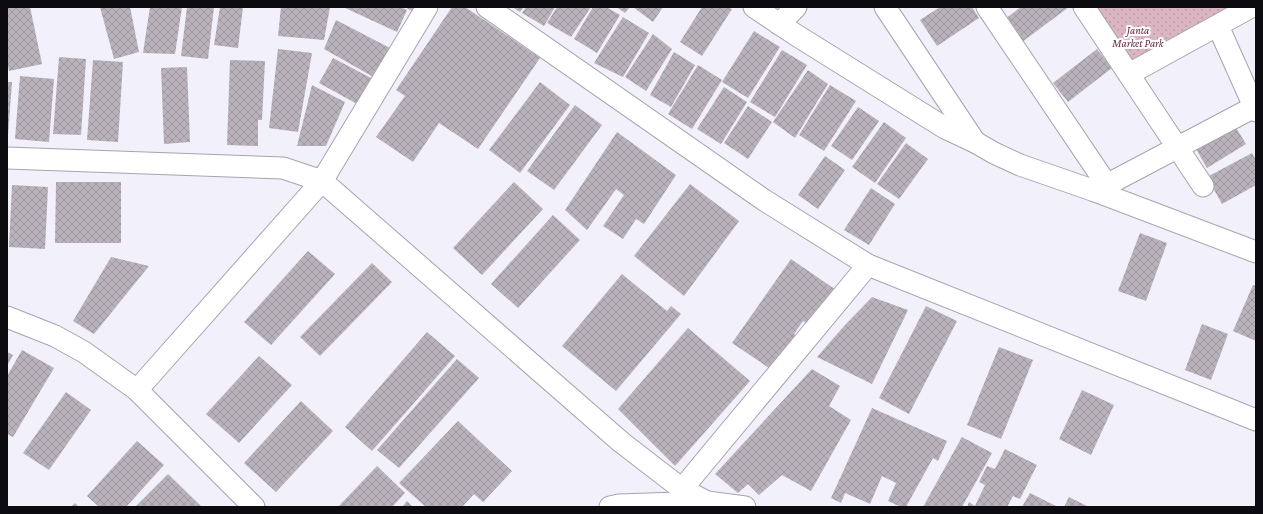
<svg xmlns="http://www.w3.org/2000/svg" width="1263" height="514" font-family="'Crimson Pro',serif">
<defs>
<pattern id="green-dots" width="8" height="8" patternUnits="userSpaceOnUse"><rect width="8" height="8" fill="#dbb5c2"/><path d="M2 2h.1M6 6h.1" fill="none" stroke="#bb9aa6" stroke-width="1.8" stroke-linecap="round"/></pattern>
<pattern id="building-cross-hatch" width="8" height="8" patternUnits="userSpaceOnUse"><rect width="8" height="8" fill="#bab2bb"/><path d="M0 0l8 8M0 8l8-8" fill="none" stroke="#9f98a0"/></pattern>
</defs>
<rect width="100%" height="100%" fill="#f1f0fb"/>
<!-- green -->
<path fill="url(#green-dots)" d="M 1084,7 L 1248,7 L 1129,74 Z"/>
<!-- building -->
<g fill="url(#building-cross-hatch)">
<path d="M 7,7 L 30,7 L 42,64 L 9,71 L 7,61 Z"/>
<path d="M 100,7 L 130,7 L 139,52 L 114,59 Z"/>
<path d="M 150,7 L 182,7 L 175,54 L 143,53 Z"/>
<path d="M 187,7 L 214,7 L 208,59 L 181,56 Z"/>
<path d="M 220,7 L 243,7 L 238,48 L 214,45 Z"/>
<path d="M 281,7 L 330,7 L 324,40 L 278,36 Z"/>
<path d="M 343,7 L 401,7 L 407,10 L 397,32 Z"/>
<path d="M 405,7 L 414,7 L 412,11 Z"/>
<path d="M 452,7 L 465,7 L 540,58 L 478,149 L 439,123 L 413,162 L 376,137 L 405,96 L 396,90 Z"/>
<path d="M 512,7 L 524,7 L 520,12 Z"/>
<path d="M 526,7 L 555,7 L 544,26 L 522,13 Z"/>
<path d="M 557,7 L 591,7 L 571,37 L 547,23 Z"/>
<path d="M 593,7 L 606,7 L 620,15 L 597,53 L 574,39 Z"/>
<path d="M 616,7 L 630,7 L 625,13 Z"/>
<path d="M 633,7 L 663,7 L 653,22 Z"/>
<path d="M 702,7 L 728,7 L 732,9 L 702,56 L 680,42 Z"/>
<path d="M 940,7 L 972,7 L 979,18 L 937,46 L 920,20 Z"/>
<path d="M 1021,7 L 1069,7 L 1022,42 L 1005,19 Z"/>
<path d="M 623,17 L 649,33 L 623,77 L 594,63 Z"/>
<path d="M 336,20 L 390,48 L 377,79 L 324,49 Z"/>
<path d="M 754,31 L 780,47 L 748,98 L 722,82 Z"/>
<path d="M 653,34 L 672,49 L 646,91 L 625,77 Z"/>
<path d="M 278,49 L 312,53 L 298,132 L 269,128 Z"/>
<path d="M 1097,49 L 1112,68 L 1068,102 L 1053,83 Z"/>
<path d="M 782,50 L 807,65 L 775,117 L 750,102 Z"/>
<path d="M 674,52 L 695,65 L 671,107 L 650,95 Z"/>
<path d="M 59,57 L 86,59 L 81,135 L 53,134 Z"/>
<path d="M 333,58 L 371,78 L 357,104 L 319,83 Z"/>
<path d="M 93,60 L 123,62 L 118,142 L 87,140 Z"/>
<path d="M 230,60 L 265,61 L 262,120 L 258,120 L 258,146 L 227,145 Z"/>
<path d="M 698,65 L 722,80 L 692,129 L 668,114 Z"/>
<path d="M 187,67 L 190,142 L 164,144 L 161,68 Z"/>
<path d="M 808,70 L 828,84 L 795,138 L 773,122 Z"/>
<path d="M 20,76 L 54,79 L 49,142 L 15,139 Z"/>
<path d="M 7,82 L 12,82 L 8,136 L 7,136 Z"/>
<path d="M 540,82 L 570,105 L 520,173 L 489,150 Z"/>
<path d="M 312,85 L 345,102 L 326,146 L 297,146 Z"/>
<path d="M 830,85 L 856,101 L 824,151 L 799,135 Z"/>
<path d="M 724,87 L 747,102 L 721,144 L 697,129 Z"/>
<path d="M 575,105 L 602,125 L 554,190 L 527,171 Z"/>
<path d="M 748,106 L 772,122 L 748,159 L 724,143 Z"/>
<path d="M 858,107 L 879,121 L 852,160 L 831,146 Z"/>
<path d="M 884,122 L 906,138 L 875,183 L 852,167 Z"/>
<path d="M 1235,126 L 1246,144 L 1207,168 L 1196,149 Z"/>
<path d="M 617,132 L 676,175 L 644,224 L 636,219 L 623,239 L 603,226 L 624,195 L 616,189 L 587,230 L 565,210 Z"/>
<path d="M 906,143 L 928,159 L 899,199 L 877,184 Z"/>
<path d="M 1252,153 L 1256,160 L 1256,185 L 1222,204 L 1207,177 Z"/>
<path d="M 825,156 L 845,170 L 818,209 L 798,195 Z"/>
<path d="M 56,182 L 121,182 L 121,243 L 55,243 Z"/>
<path d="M 514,182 L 543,209 L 482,275 L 453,248 Z"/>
<path d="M 690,184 L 739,221 L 684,296 L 634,256 Z"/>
<path d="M 12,185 L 48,187 L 45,249 L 9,247 Z"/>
<path d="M 871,188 L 895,204 L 869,245 L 844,230 Z"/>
<path d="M 553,215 L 580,240 L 518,308 L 491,284 Z"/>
<path d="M 1140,233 L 1167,243 L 1146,301 L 1118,291 Z"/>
<path d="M 308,251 L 335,274 L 271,345 L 244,322 Z"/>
<path d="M 111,257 L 149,266 L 94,334 L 73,321 Z"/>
<path d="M 791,259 L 839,292 L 810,326 L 803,321 L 794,334 L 801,339 L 772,370 L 732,343 Z"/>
<path d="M 372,263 L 392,282 L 320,356 L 300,337 Z"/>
<path d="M 622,274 L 667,311 L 671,306 L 681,314 L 616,391 L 562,346 Z"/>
<path d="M 1253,285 L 1256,286 L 1256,341 L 1233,331 Z"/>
<path d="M 872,297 L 908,310 L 872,384 L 817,357 L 845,325 Z"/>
<path d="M 926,306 L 957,321 L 909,414 L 879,398 Z"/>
<path d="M 1202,324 L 1228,334 L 1211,380 L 1185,370 Z"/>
<path d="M 688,328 L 750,381 L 675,466 L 618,409 Z"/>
<path d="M 427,332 L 455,356 L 372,451 L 345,427 Z"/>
<path d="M 999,347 L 1033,360 L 1001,439 L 967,425 Z"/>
<path d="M 22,350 L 54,368 L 13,437 L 7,434 L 7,376 Z"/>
<path d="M 7,352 L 13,355 L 7,366 Z"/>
<path d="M 259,356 L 292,385 L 239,443 L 206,414 Z"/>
<path d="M 457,359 L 479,378 L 399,468 L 377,450 Z"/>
<path d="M 812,369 L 840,386 L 829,406 L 851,420 L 811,491 L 782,475 L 759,495 L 748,484 L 738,493 L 715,474 Z"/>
<path d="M 1082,390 L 1114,405 L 1091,455 L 1059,439 Z"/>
<path d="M 66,392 L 91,410 L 49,470 L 23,453 Z"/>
<path d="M 301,401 L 333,431 L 276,492 L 244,463 Z"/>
<path d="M 872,408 L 947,441 L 938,461 L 933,458 L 906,507 L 901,507 L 888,501 L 896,483 L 882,476 L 870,504 L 845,493 L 841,503 L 831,498 Z"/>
<path d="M 458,421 L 512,471 L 483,502 L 474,494 L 462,507 L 426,507 L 399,483 Z"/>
<path d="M 962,437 L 992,453 L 962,507 L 923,507 Z"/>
<path d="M 137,441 L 164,465 L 126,507 L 99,507 L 87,496 Z"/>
<path d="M 1005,449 L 1037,465 L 1020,499 L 1013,496 L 1007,507 L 967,507 L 969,502 L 975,506 L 985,485 L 979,482 L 987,466 L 995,469 Z"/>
<path d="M 377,466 L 405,493 L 392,507 L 338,507 Z"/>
<path d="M 168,474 L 201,506 L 200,507 L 135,507 Z"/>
<path d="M 1030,493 L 1058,507 L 1022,507 Z"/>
<path d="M 1069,497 L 1089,507 L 1064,507 Z"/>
<path d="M 407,501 L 413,507 L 402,507 Z"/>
<path d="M 75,503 L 79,507 L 71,507 Z"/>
</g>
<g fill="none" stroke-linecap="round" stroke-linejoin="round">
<!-- minor casing -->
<g stroke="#a6a5af" stroke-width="23">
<g id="minor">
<path d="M 487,7 L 764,200 L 868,265 L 1256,420"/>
<path d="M 754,7 L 796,35 L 945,128 L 975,142 L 994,153 L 1020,165 L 1095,191 L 1256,252"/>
<path d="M 885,7 L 975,142"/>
<path d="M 987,7 L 1107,185"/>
<path d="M 1084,7 L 1203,186"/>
<path d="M 779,24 L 796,7"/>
<path d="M 1218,26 L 1256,111"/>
<path d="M 1129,74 L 1251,7"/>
<path d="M 7,158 L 283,168 L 322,181 L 621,442 L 682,489 L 707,502"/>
<path d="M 1095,191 L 1256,106"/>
<path d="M 7,317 L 55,336 L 84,352 L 137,390 L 254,507"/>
<path d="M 137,390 L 322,181 L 427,7"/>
<path d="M 682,489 L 868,265"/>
<path d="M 610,507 L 619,505 L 707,502 L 745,507"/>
</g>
</g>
<!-- minor -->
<use href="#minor" stroke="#fff" stroke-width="21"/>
</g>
<g text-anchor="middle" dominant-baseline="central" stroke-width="4" stroke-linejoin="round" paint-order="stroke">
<!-- park labels -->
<g font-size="11" font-style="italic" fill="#5d1f3a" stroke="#fff">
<text x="1138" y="30">Janta<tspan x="1138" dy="13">Market Park</tspan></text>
</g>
</g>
<!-- border -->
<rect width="1263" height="514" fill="none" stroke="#0c0b0f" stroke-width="16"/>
</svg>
